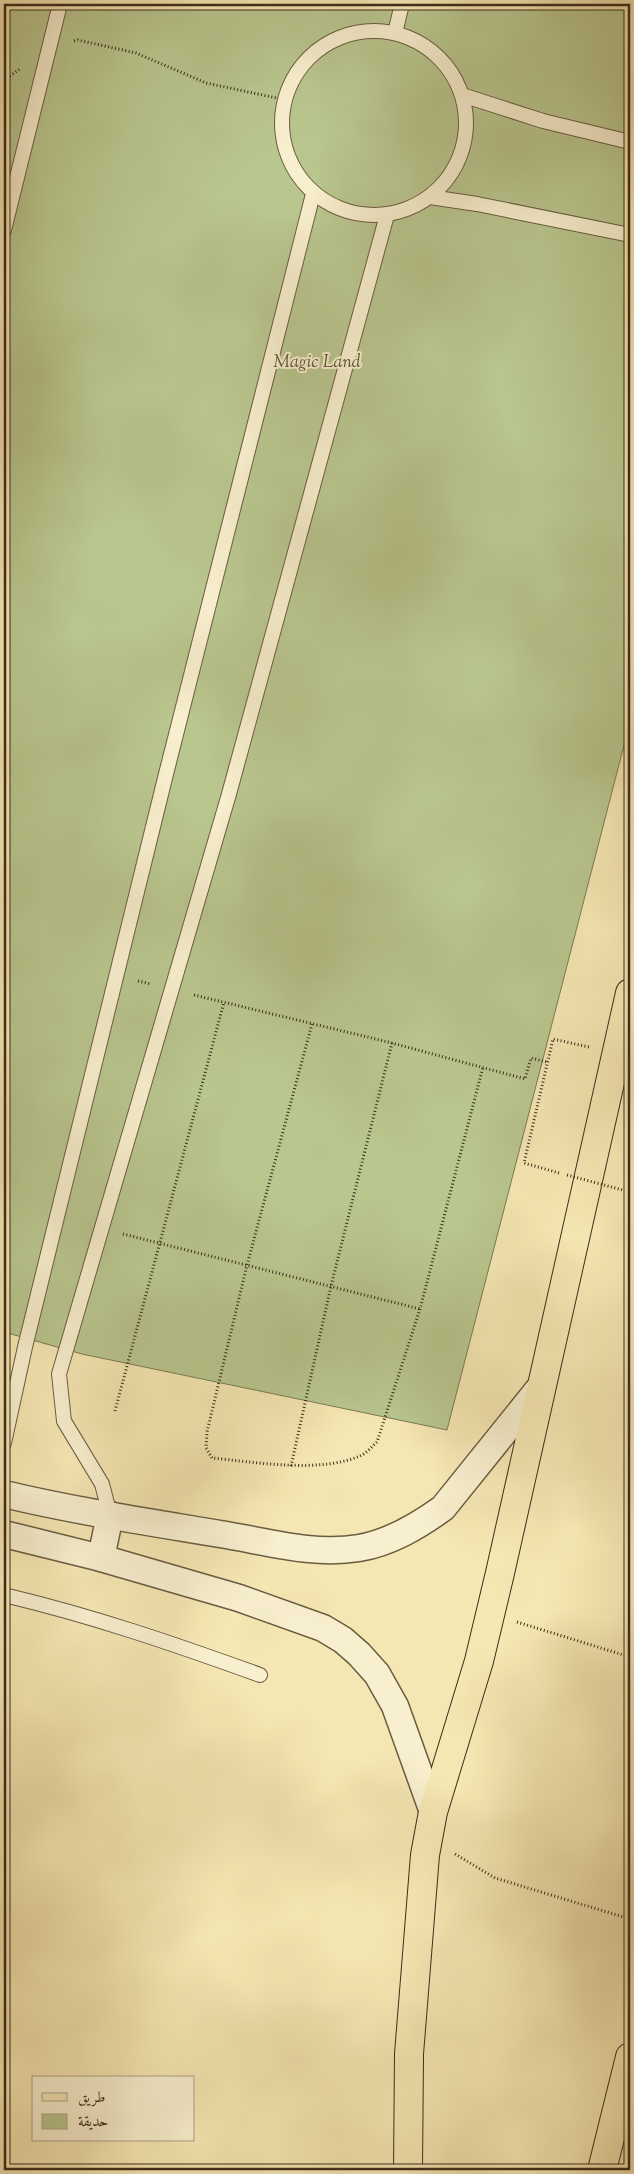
<svg xmlns="http://www.w3.org/2000/svg" width="634" height="2174" font-family="'Sorts Mill Goudy',Amiri,serif">
<rect width="100%" height="100%" fill="#f5e7b3"/>
<filter id="stains"><feTurbulence type="fractalNoise" baseFrequency=".004" numOctaves="4"/><feColorMatrix values="0 0 0 0 .2 0 0 0 0 .09 0 0 0 0 .02 0 0 0 .5 -.17"/></filter>
<radialGradient id="worn" r=".72"><stop offset=".6" stop-color="#630" stop-opacity="0"/><stop offset="1" stop-color="#630" stop-opacity=".3"/></radialGradient>
<!-- green -->
<path fill="#b9c68e" stroke="#7a7a54" d="M 4,4 L 630,4 L 630,722 L 447,1430 L 82,1354 L 4,1332 Z"/>
<g fill="none" stroke-linecap="round" stroke-linejoin="round">
<!-- service casing -->
<g stroke="#6a5c41" stroke-width="16">
<g id="service">
<circle cx="374" cy="123" r="92"/>
<path d="M 395,33 L 402,4"/>
<path d="M 462,95 L 543,121 L 630,142"/>
<path d="M 430,197 L 477,204 L 630,235"/>
<path d="M 4,230 L 60,4"/>
<path d="M 4,1443 L 25,1347 L 165,778 L 313,194"/>
<path d="M 110,1515 L 102,1484 L 64,1421 L 59,1374 L 229,794 L 387,215"/>
<path d="M 4,1595 C 93,1616 174,1644 260,1675"/>
</g>
</g>
<!-- minor casing -->
<g stroke="#6a5c41" stroke-width="29">
<g id="minor">
<path d="M 4,1494 C 75,1511 148,1522 220,1534 C 265,1541 313,1556 359,1548 C 390,1543 418,1526 443,1508 L 542,1385"/>
<path d="M 4,1534 L 101,1558 L 239,1598 L 323,1628 L 343,1640 L 359,1654 L 377,1674 L 395,1706 L 433,1812"/>
<path d="M 101,1558 L 110,1515"/>
</g>
</g>
<!-- primary casing -->
<g stroke="#3c2d1b" stroke-width="30">
<path id="primary" d="M 408,2170 L 409,2054 L 425,1855 L 433,1812 L 479,1661 L 500,1573 L 630,993"/>
</g>
<!-- trunk casing -->
<g stroke="#3c2d1b" stroke-width="30">
<path id="trunk" d="M 602,2170 L 630,2057"/>
</g>
<!-- path -->
<g stroke="#3c2d1b" stroke-width="3" stroke-dasharray="1 2.5" stroke-linecap="butt">
<path d="M 74,41 L 78,40 L 136,53 L 206,83 L 286,100"/>
<path d="M 4,80 L 20,69"/>
<path d="M 138,981 L 151,984"/>
<path d="M 194,995 L 392,1043 L 525,1079 L 531,1058 L 547,1062"/>
<path d="M 312,1024 L 247,1265 L 207,1432 L 206,1448 L 212,1458 C 255,1462 322,1474 362,1455 C 368,1452 372,1446 377,1442 L 420,1309 L 483,1067"/>
<path d="M 559,1173 L 524,1163 L 553,1039 L 589,1047"/>
<path d="M 123,1234 L 420,1309"/>
<path d="M 115,1411 L 224,1002"/>
<path d="M 291,1466 L 331,1286 L 392,1043"/>
<path d="M 517,1622 L 630,1657"/>
<path d="M 455,1854 L 495,1878 L 630,1919"/>
</g>
<!-- service -->
<use href="#service" stroke="#f8efce" stroke-width="14"/>
<!-- minor -->
<use href="#minor" stroke="#f8efce" stroke-width="26"/>
<!-- primary -->
<use href="#primary" stroke="#f5e7b3" stroke-width="28"/>
<!-- trunk -->
<use href="#trunk" stroke="#f5e7b3" stroke-width="28"/>
<!-- path-bridge -->
<path stroke="#3c2d1b" stroke-width="3" stroke-dasharray="1 2.5" stroke-linecap="butt" d="M 567,1175 L 630,1192"/>
</g>
<g text-anchor="middle" dominant-baseline="central" stroke-width="4" stroke-linejoin="round" paint-order="stroke">
<!-- park labels -->
<g font-size="18" font-style="italic" fill="#5b5338" stroke="#f8efce">
<text x="317" y="363">Magic Land</text>
</g>
</g>
<!-- margin -->
<rect width="634" height="2174" fill="none" stroke="#f5e7b3" stroke-width="20"/>
<rect x="5" y="5" width="624" height="2164" fill="none" stroke="#3c2d1b" stroke-width="2.5"/>
<rect x="10" y="10" width="614" height="2154" fill="none" stroke="#3c2d1b"/>
<!-- legend -->
<rect x="32" y="2076" width="162" height="65" fill="#f8efce" stroke="#ada186"/>
<rect x="42" y="2093" width="25" height="8" fill="#f5e7b3" stroke="#ada186"/>
<text x="78" y="2102" font-size="15" fill="#3c2d1b">طريق</text>
<rect x="42" y="2114" width="25" height="15" fill="#b9c68e" stroke="#ada186"/>
<text x="78" y="2126" font-size="15" fill="#3c2d1b">حديقة</text>
<rect width="100%" height="100%" filter="url(#stains)"/>
<rect width="100%" height="100%" fill="url(#worn)"/>
</svg>
